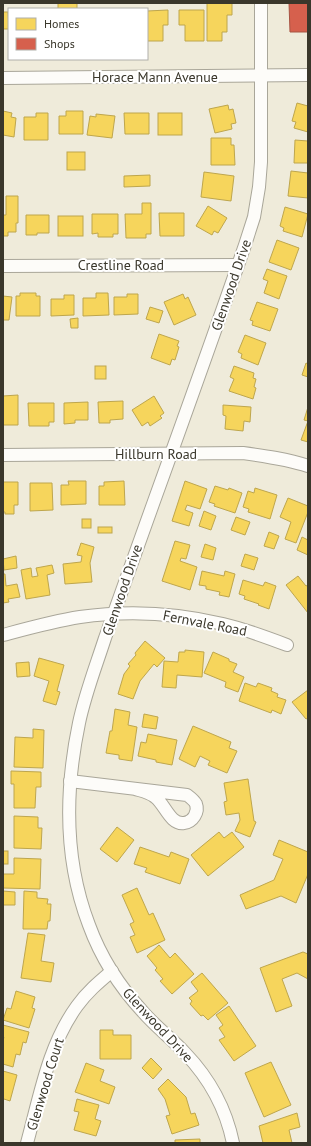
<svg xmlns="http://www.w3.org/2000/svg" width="311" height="1146" font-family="'PT Sans',sans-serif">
<rect width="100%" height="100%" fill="#efebda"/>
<!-- homes -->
<g fill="#f6d55c" stroke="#bea64d">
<rect x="58" y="3" width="19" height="6"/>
<path d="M 207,3 L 232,3 L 232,15 L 227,15 L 227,32 L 222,32 L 222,41 L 207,41 Z"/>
<path d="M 168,10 L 168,25 L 163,25 L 163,41 L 147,41 L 147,11 Z"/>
<path d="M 179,10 L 204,10 L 204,41 L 185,41 L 185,25 L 179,25 Z"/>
<path d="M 3,12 L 8,12 L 9,29 L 3,29 L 3,43 Z"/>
<path d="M 297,103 L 308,106 L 308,132 L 294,128 L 296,122 L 292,121 Z"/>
<path d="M 228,105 L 229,110 L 233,109 L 236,123 L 231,124 L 232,129 L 215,133 L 209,109 Z"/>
<path d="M 3,111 L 12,113 L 11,117 L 16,118 L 14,137 L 3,135 Z"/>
<path d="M 66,111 L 83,111 L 83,134 L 59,134 L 59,116 L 66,116 Z"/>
<path d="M 36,113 L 48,113 L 48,140 L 24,140 L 24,117 L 36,117 Z"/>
<path d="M 124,113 L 149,113 L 149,134 L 125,134 Z"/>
<rect x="158" y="113" width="24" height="22"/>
<path d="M 96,114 L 115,116 L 112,138 L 87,135 L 90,116 L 96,117 Z"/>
<path d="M 211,138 L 231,138 L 231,145 L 234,145 L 235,165 L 211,165 Z"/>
<path d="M 295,140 L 308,141 L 308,163 L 294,163 Z"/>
<rect x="67" y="152" width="18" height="18"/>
<path d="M 291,171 L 308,173 L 308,198 L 288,196 Z"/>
<path d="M 204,172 L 234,176 L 231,201 L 201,197 Z"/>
<path d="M 150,175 L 150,186 L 124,187 L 124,176 Z"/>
<path d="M 6,196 L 18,196 L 18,223 L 16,223 L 16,232 L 8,232 L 8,236 L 3,236 L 3,215 L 6,215 Z"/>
<path d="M 142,203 L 151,203 L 151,234 L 146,234 L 146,238 L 126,238 L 125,214 L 142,214 Z"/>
<path d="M 208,206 L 227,218 L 218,233 L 214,231 L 212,235 L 196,226 Z"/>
<path d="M 285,207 L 308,214 L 302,237 L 283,231 L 284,228 L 280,226 Z"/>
<path d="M 159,213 L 184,213 L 184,236 L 160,236 Z"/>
<path d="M 92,214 L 118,214 L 118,234 L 113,234 L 113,237 L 98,237 L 98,233 L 92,234 Z"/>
<path d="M 26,215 L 49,215 L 49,233 L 37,233 L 37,235 L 26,235 Z"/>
<rect x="58" y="216" width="25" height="20"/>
<path d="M 277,240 L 299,248 L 291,270 L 269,262 Z"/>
<path d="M 267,269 L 287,276 L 279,299 L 264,293 L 268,281 L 263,279 Z"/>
<path d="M 20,293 L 36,293 L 36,296 L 40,296 L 40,316 L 16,316 L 16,296 L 20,296 Z"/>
<path d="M 96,293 L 108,293 L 109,315 L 83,316 L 83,298 L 96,298 Z"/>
<path d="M 127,294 L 138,294 L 138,314 L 114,315 L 114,297 L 127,297 Z"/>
<path d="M 183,294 L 185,299 L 188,297 L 196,315 L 174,325 L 164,302 Z"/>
<path d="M 64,295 L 74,295 L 74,315 L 51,316 L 51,299 L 64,299 Z"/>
<path d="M 3,296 L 12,297 L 9,320 L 3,320 Z"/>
<path d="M 257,302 L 278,309 L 270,331 L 252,325 L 253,321 L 250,320 Z"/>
<path d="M 150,307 L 163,311 L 159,323 L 146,319 Z"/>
<path d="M 78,318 L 78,328 L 71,328 L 70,319 Z"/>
<path d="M 159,334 L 179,341 L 177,346 L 179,347 L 175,360 L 172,359 L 170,365 L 151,358 Z"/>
<path d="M 245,335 L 266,343 L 258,365 L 241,358 L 242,354 L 238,352 Z"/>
<path d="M 306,363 L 308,364 L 308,377 L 302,375 Z"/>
<rect x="95" y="366" width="11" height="13"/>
<path d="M 234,366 L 254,373 L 253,378 L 256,379 L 254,387 L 256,388 L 253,399 L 229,391 L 234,379 L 230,377 Z"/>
<path d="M 18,395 L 18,425 L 3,425 L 3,396 Z"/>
<path d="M 154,396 L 164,413 L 160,416 L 162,418 L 150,426 L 148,422 L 142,426 L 132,410 Z"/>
<path d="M 123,401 L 123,419 L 110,420 L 110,423 L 99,423 L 98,402 Z"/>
<path d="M 88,402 L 88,420 L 75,420 L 75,423 L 64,424 L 64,403 Z"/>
<path d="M 28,403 L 54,403 L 54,422 L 49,422 L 49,426 L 29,426 Z"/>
<path d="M 223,405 L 251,407 L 250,422 L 244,421 L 243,431 L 225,429 L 226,416 L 223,415 Z"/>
<path d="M 308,407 L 308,442 L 301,440 L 308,421 L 304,420 Z"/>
<path d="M 68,481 L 86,481 L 86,504 L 61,505 L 61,485 L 69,485 Z"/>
<path d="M 124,481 L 125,505 L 99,505 L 99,486 L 104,486 L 104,482 Z"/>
<path d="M 185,481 L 207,489 L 200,509 L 187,505 L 185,510 L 193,513 L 189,526 L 172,521 Z"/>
<path d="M 3,482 L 18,482 L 18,505 L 14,505 L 14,514 L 5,514 L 5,512 L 3,512 Z"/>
<path d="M 30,483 L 52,483 L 53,510 L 30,511 Z"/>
<path d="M 215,486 L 228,490 L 229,488 L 242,493 L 235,513 L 214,506 L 215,504 L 209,502 Z"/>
<path d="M 255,488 L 277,495 L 270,519 L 248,512 L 249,509 L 243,507 L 248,491 L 254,493 Z"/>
<path d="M 288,498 L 308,506 L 308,512 L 296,543 L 285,539 L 291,522 L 280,517 Z"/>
<path d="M 204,511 L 216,516 L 211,530 L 199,526 Z"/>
<path d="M 236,517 L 250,522 L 245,535 L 231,530 Z"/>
<rect x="82" y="519" width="9" height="9"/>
<rect x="98" y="527" width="14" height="6"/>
<path d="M 269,532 L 279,536 L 274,549 L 264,546 Z"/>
<path d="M 302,537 L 308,540 L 308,555 L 297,550 Z"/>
<path d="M 175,541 L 190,545 L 186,559 L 181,558 L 180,561 L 197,567 L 190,590 L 162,581 Z"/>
<path d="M 81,543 L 94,547 L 90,563 L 92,582 L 65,584 L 63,564 L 81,562 L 82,556 L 77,555 Z"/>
<path d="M 205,544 L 216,548 L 213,560 L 201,557 Z"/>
<path d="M 245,554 L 258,558 L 254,570 L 241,566 Z"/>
<path d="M 16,556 L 17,568 L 4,570 L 3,559 Z"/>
<path d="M 52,565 L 54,573 L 47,575 L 50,595 L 26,599 L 21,570 L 31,568 L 32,577 L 38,576 L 36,568 Z"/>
<path d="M 202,571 L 224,576 L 225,571 L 235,574 L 229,597 L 219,595 L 220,592 L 206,589 L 206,586 L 199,585 Z"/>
<path d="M 3,574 L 5,574 L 6,586 L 17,584 L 20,597 L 8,599 L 9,602 L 3,603 Z"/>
<path d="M 298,576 L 306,586 L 308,585 L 308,613 L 286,585 Z"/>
<path d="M 243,580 L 263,586 L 265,582 L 276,586 L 269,609 L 258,605 L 259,604 L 244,599 L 245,596 L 239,594 Z"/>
<path d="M 145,641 L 165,658 L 157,667 L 154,664 L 140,681 L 133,699 L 118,694 L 124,674 L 130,666 L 128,664 L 136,655 L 135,653 Z"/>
<path d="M 185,650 L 204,652 L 202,677 L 177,675 L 176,688 L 162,687 L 164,661 L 178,662 L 179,652 L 185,652 Z"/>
<path d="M 213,652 L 229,659 L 229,661 L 237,664 L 233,672 L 244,677 L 238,692 L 225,687 L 226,682 L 204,673 Z"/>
<path d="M 39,658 L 64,665 L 57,691 L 60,692 L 56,705 L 43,701 L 49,681 L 34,676 Z"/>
<path d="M 29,662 L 30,676 L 17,677 L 16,663 Z"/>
<path d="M 245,683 L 256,687 L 258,683 L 272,688 L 271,691 L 278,694 L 277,697 L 286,700 L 281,714 L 272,710 L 271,713 L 239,701 Z"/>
<path d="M 308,690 L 308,718 L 306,719 L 292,702 Z"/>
<path d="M 115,709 L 130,712 L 128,725 L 137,727 L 132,761 L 119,759 L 119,755 L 106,753 L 110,731 L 112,731 Z"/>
<path d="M 144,714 L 158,717 L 156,729 L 142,727 Z"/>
<path d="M 193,726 L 231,742 L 229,748 L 237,751 L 227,773 L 208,765 L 210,761 L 200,756 L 195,767 L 179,759 Z"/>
<path d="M 33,729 L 44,730 L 43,768 L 14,767 L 15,737 L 33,738 Z"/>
<path d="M 148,734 L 177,740 L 172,765 L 156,762 L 156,760 L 138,756 L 141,742 L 146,743 Z"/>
<path d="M 11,771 L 41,772 L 41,787 L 36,787 L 35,808 L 14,808 L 14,784 L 11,784 Z"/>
<path d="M 248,779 L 254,821 L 256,822 L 250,837 L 235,831 L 240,820 L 239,813 L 226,815 L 224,802 L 227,801 L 224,783 Z"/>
<path d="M 14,816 L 38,817 L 38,828 L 42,828 L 41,849 L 14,848 Z"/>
<path d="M 117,827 L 134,840 L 117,862 L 100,849 Z"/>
<path d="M 219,832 L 224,838 L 232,832 L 244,847 L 208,876 L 191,855 Z"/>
<path d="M 279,840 L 308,852 L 308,874 L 296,903 L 281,896 L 246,909 L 240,895 L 274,880 L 283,859 L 273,855 Z"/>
<path d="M 140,847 L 169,857 L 171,852 L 189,859 L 180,884 L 145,872 L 147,868 L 134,864 Z"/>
<rect x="3" y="851" width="5" height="13"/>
<path d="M 14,858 L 41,859 L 40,889 L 3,888 L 3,874 L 14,874 Z"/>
<path d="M 137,888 L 149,915 L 153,913 L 165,940 L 137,953 L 130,937 L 135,935 L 130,924 L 134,922 L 122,895 Z"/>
<path d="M 3,891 L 15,892 L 15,905 L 3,905 Z"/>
<path d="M 24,891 L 37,892 L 37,898 L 48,899 L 47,904 L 51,904 L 50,921 L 48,921 L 47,929 L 23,929 Z"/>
<path d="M 28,933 L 45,935 L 41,961 L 54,963 L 51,982 L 21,978 Z"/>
<path d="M 159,945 L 170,958 L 175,953 L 194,974 L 172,994 L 160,981 L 163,979 L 155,970 L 157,968 L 147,956 Z"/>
<path d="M 303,952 L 308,954 L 308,979 L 297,973 L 282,979 L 292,1006 L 276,1012 L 260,968 Z"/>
<path d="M 202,973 L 228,1003 L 208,1020 L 203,1015 L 201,1016 L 190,1004 L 192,1001 L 189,998 L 198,991 L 191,982 Z"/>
<path d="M 16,991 L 35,997 L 32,1008 L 35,1009 L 29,1028 L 3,1020 L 7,1008 L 11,1009 Z"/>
<path d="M 229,1006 L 256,1046 L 234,1061 L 219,1040 L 225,1037 L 219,1028 L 223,1025 L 216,1015 Z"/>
<path d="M 3,1025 L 29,1032 L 26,1043 L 23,1042 L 20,1055 L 16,1054 L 13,1067 L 3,1064 L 3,1041 L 4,1037 L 3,1037 Z"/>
<path d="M 100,1030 L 113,1030 L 113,1035 L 131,1035 L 131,1059 L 100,1059 Z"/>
<path d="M 151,1058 L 162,1069 L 153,1079 L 142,1068 Z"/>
<path d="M 271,1062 L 291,1105 L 264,1117 L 245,1073 Z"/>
<path d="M 86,1063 L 104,1070 L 100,1081 L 115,1087 L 109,1104 L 75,1092 Z"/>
<path d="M 3,1071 L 17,1075 L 10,1101 L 4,1099 L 3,1101 Z"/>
<path d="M 168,1079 L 186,1097 L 191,1114 L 195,1113 L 199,1125 L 172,1134 L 166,1116 L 170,1115 L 165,1099 L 158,1089 Z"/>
<path d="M 77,1099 L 99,1105 L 95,1119 L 101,1121 L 96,1136 L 74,1130 L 79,1112 L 74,1111 Z"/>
<path d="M 297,1113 L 300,1127 L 289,1130 L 292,1143 L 263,1143 L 259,1126 Z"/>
<path d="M 200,1139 L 200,1143 L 175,1143 L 175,1140 Z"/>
</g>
<!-- shops -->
<path fill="#d6604d" stroke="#a75443" d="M 289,3 L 308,3 L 308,32 L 290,32 Z"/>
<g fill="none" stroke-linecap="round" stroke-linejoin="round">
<!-- minor casing -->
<g stroke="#a9a699" stroke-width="14">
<g id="minor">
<path d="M 3,78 L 308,75"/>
<path d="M 3,266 L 238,265"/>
<path d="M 3,455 L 243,453 C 265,456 287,459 308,466"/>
<path d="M 3,635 C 29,628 54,621 80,617 C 128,610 177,613 223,624 C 245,629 266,637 287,645"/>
<path d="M 70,781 L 187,795 C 191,798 194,800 196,804 C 199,812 193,822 184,823 C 170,825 165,804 155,797 C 149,792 142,791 135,789"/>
<path d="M 27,1143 C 40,1096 48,1046 77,1006 C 87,992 99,982 112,971"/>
<path d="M 233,1143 C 226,1109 209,1078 185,1053 C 172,1039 156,1027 143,1012 C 120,987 101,958 89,925 C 64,860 65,790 79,723 C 85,694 96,666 105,638 C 121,593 137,549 153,504 C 184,418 215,332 245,245 L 254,217 L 259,187 L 261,162 L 261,3"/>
</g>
</g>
<!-- minor -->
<use href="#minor" stroke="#fdfcf9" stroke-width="12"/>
</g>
<g text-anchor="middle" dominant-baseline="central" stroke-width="4" stroke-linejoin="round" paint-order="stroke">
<!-- street labels -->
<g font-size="14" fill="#3a372b" stroke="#fff">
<text x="155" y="77">Horace Mann Avenue</text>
<text x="121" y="265">Crestline Road</text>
<text transform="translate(231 285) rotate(-71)">Glenwood Drive</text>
<text x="156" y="454">Hillburn Road</text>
<text transform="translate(122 590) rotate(-71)">Glenwood Drive</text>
<text transform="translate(205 623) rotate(11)">Fernvale Road</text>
<text transform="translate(158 1025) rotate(47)">Glenwood Drive</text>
<text transform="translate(45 1084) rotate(-73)">Glenwood Court</text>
</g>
</g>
<!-- border -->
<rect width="311" height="1146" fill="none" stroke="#3a372b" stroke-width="8"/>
<!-- legend -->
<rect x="8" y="8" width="140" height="52" fill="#ffffff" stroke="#b0afaa"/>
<rect x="16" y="18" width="20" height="12" fill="#f6d55c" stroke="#b0afaa"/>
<text x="44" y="28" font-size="12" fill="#3a372b">Homes</text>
<rect x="16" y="38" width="20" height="12" fill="#d6604d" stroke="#b0afaa"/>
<text x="44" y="48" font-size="12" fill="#3a372b">Shops</text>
</svg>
